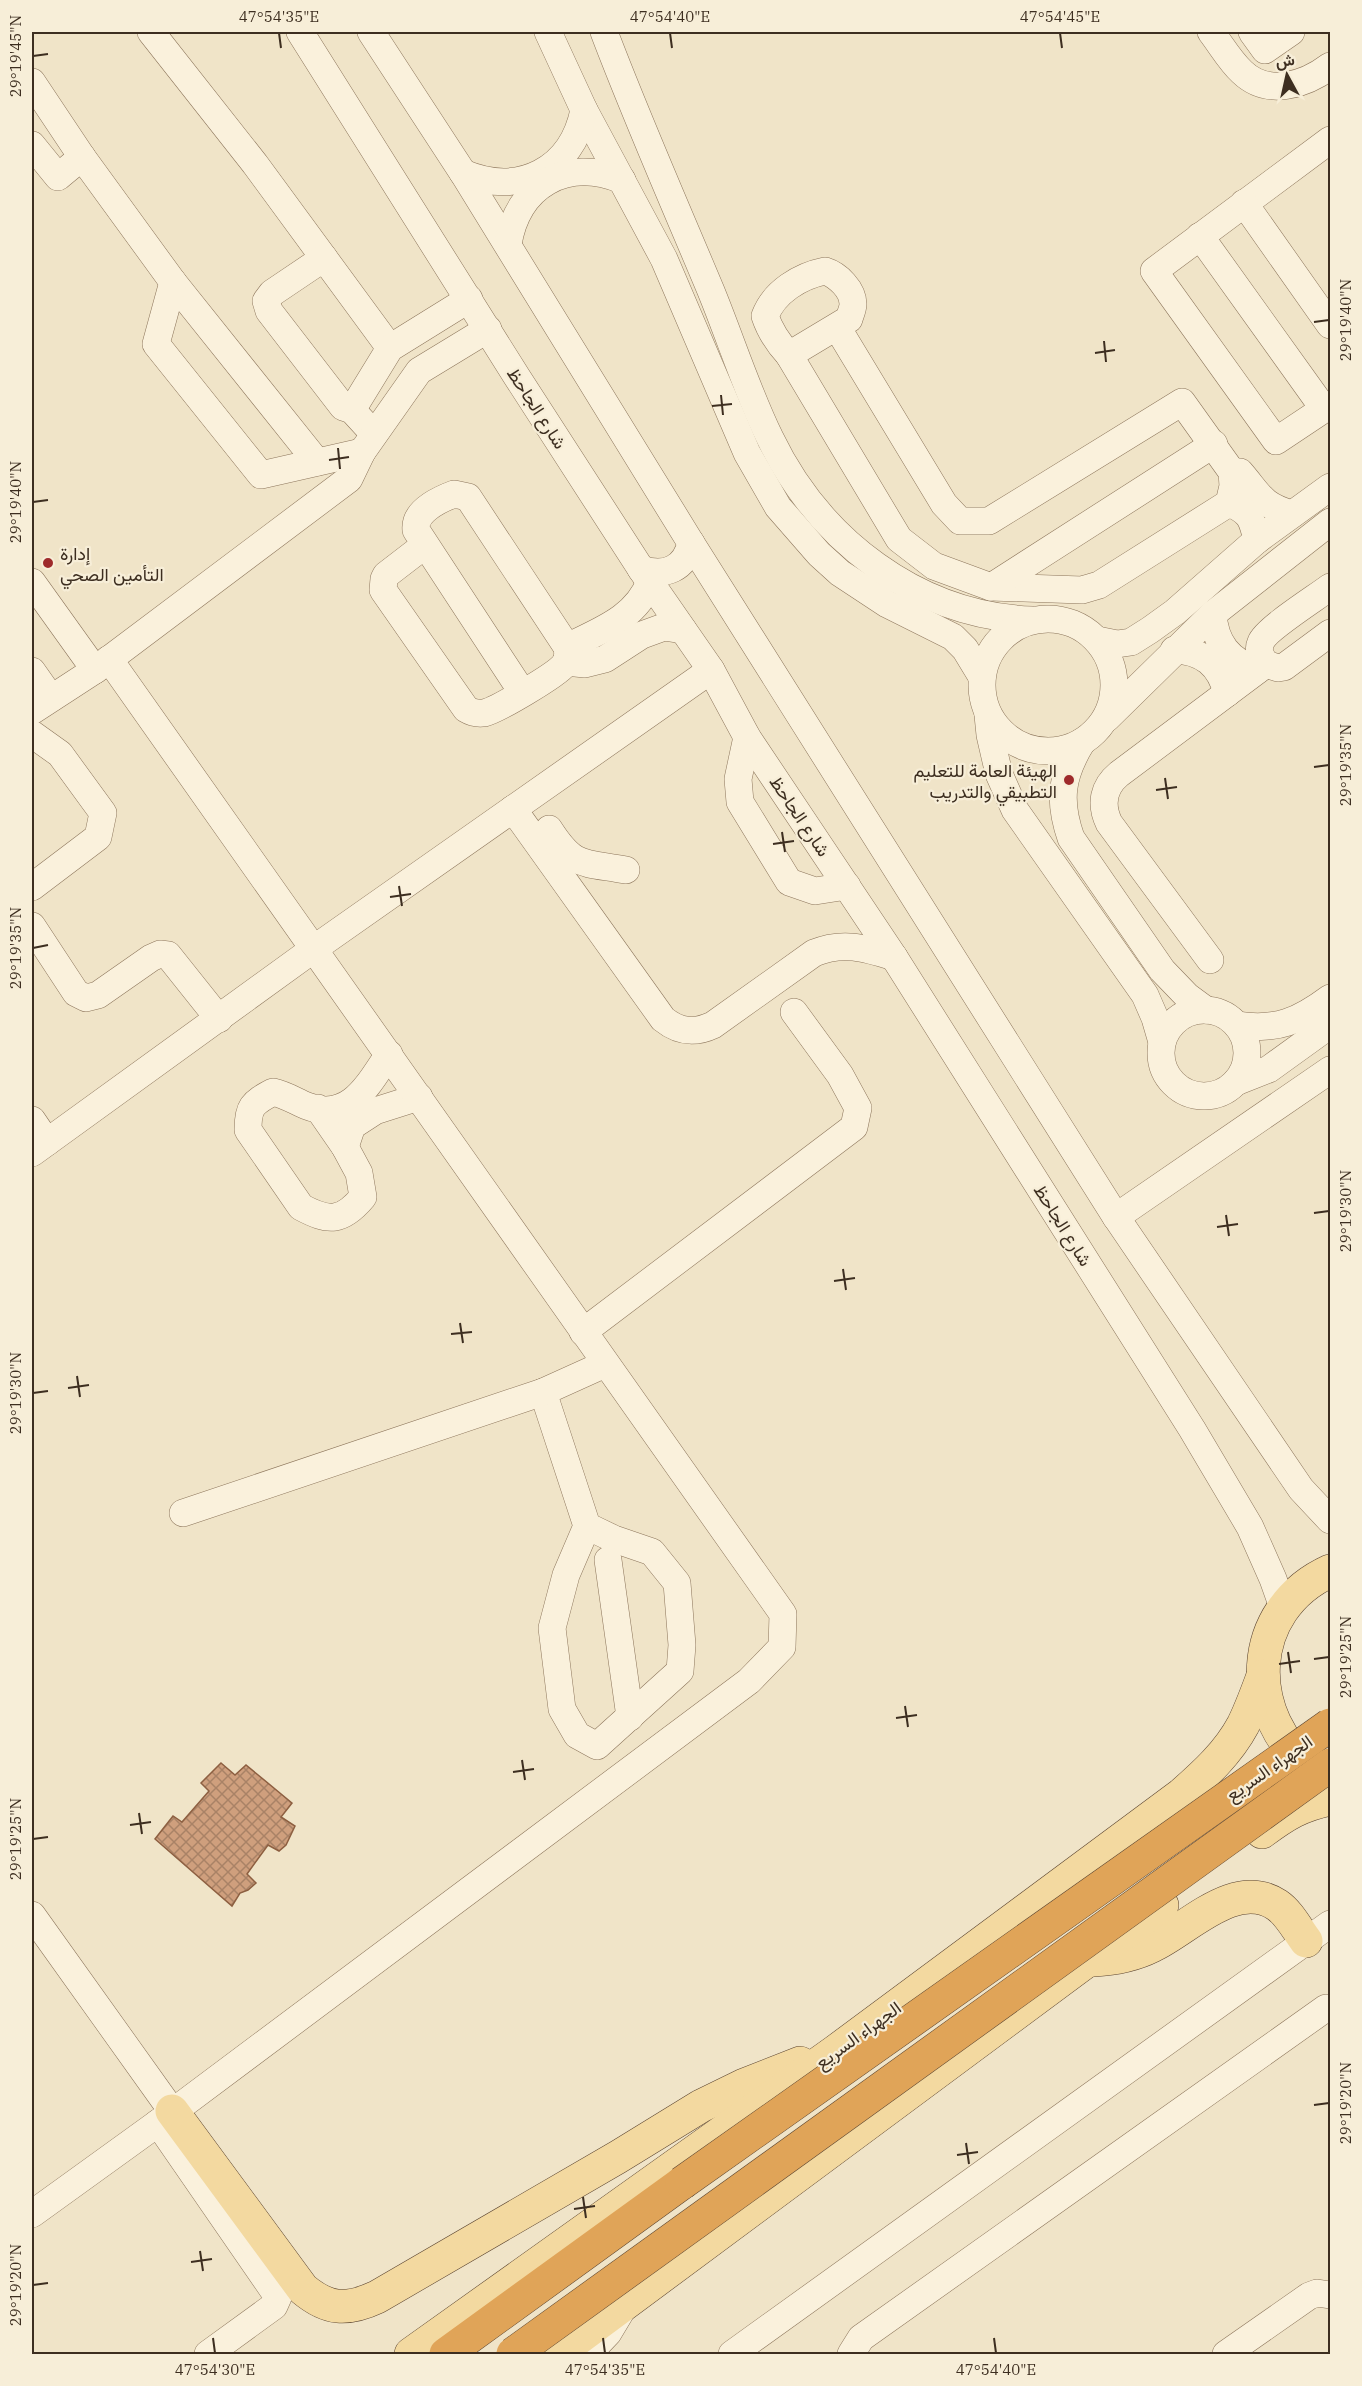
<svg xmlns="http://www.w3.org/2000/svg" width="1362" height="2386" font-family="'IBM Plex Serif',Vazirmatn,serif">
<defs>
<pattern id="building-cross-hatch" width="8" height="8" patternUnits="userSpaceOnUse" patternTransform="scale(1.5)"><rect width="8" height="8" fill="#cf9f7d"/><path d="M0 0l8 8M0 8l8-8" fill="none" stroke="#a98266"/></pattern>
</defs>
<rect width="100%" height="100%" fill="#f0e4c8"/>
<!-- building -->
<path fill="url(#building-cross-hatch)" stroke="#8d5f41" stroke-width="1.5" d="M 221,1763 L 235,1775 L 246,1765 L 292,1803 L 281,1817 L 295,1826 L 286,1845 L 279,1851 L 268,1845 L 247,1874 L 256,1883 L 248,1890 L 240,1893 L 232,1906 L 155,1839 L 173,1816 L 182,1822 L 209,1791 L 201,1783 Z"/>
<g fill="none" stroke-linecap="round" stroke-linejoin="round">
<!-- minor casing -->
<g stroke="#8d765c" stroke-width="28">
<g id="minor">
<path d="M 151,32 L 255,164 L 390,348"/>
<path d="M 300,32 L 517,377 L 641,569 L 711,670 L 747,737 L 894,957 L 1192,1429 L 1250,1527 L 1273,1579 L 1284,1610"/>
<path d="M 371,32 L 463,173 L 691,543 L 1116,1217 L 1301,1489 L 1330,1520"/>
<path d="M 548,32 L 584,110 L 664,259 L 747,453 L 778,507 L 819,554 L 840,573 L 887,604 L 953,637 L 965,649 L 982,677"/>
<path d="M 604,32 C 637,119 675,205 711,291 C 731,340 747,391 770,438 C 819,540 917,616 1032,620"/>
<path d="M 1211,32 C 1221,45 1230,61 1242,72 C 1268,97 1305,85 1330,66"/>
<path d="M 1252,32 L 1265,50 L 1291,32"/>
<path d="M 32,82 L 82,157 L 173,282 L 317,462"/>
<path d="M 1330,140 L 1154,271 L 1276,441 L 1330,405"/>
<path d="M 32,145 L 58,177 L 82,157"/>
<path d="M 463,173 C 520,197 572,170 584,110"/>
<path d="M 1244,203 L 1330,325"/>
<path d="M 1200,236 L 1324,409"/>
<path d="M 508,244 C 518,185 566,157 622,180"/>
<path d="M 324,258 L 272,293 L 266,301 L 269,311 L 343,407 L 352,410 L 374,434"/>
<path d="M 825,271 C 838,275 853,290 853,304 C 853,309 850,315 849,319 L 789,355 C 778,343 770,331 765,316 C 774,292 800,276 825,271 Z"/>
<path d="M 173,282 L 156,344 L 261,475 L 362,452"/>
<path d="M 789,355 L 899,539 L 934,566 L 991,587 L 1082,590 L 1099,585 L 1229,503 L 1233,486 L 1232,472 L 1182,402 L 989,521 L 960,521 L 944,504 L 837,327"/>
<path d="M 352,410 L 390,348 L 469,299"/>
<path d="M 1232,472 L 1240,472 C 1260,495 1261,505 1292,514"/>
<path d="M 1229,503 C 1250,512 1252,518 1257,540"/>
<path d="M 425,545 L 386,575 L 384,579 L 383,590 L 466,709 C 471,712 477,714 484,713 C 497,710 556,675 564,665 C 568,660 568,653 567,647 L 468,497 L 454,494 C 438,500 414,512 416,530 L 522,692"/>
<path d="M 641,569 C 665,577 685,569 691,543"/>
<path d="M 32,582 L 95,670"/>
<path d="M 991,587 L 1214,444"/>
<path d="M 1330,587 C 1317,597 1266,629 1261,642 C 1257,651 1261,657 1266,664 L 1278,668 L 1284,667 L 1330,633"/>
<path d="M 1213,614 C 1215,643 1229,661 1257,670"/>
<circle cx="1048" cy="685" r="66"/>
<path d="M 1097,640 L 1117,644 L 1131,642 L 1150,630 L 1175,612 L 1257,540 L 1330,487"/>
<path d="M 567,647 C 599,631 637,618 650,581"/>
<path d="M 1174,650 C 1203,651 1220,665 1227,693"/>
<path d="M 566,662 L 585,664 L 605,659 L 642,635 L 664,627 L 683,630"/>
<path d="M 32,671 L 51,698"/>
<path d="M 32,711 L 95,670 L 349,479 L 362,452 L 419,371 L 488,329"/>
<path d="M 988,715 L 990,735 L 999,774 L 1015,810 L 1145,995 L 1155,1018 L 1162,1042"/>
<path d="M 1107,718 L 1213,614 L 1330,522"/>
<path d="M 32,734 L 60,754 L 103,813 L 98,837 L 32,887"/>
<path d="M 747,737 L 738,779 L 740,802 L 789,882 L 815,891 L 847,886"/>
<path d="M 1082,742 C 1061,776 1058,801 1071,838 L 1162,970 L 1187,996 L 1206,1010"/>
<path d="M 513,809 L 663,1019 C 679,1032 694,1034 713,1025 L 814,953 C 843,941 865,948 894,957"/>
<path d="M 549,829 C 574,868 582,862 626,870"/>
<path d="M 32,926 L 76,993 L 86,998 L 98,995 L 151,958 L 160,954 L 168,955 L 219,1019"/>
<path d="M 1210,960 L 1109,823 C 1100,804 1103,787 1119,774 L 1266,664"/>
<circle cx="1204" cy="1053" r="43"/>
<path d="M 1237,1025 C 1277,1031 1299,1021 1330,998"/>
<path d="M 1236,1082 L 1269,1069 L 1330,1025"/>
<path d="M 318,1108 L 345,1147 L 359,1173 L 363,1197 C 342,1222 329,1222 301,1207 L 248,1130 C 248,1107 252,1103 273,1092 C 286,1095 295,1101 307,1106 C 350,1123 369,1083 389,1054"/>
<path d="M 32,1120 L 47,1142"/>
<path d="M 345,1147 L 352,1126 L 375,1111 L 419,1097"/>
<path d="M 32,1153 L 315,948 L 711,670"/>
<path d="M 1116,1217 L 1330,1070"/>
<path d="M 583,1332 L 854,1127 L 858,1108 L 840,1075 L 794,1012"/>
<path d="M 543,1392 L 587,1526 L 566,1575 L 552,1628 L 562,1709 L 577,1735 L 597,1746 L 680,1671 L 682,1645 L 677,1583 L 652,1552 L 614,1539 L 587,1526"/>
<path d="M 183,1513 L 543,1392 L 605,1364"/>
<path d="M 608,1560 L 630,1717"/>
<path d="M 32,1915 L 172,2111"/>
<path d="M 158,2123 L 278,2297 L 274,2306 L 208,2354"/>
<path d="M 32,2214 L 158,2123 L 749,1681 L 782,1647 L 783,1614 C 557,1297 335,976 109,659"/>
<path d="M 588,2354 L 608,2333 L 620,2313"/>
<path d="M 732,2354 L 1330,1924"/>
<path d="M 851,2354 L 861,2338 L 1326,2008"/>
<path d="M 1226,2354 L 1309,2296 L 1317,2293 L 1330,2295"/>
</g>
</g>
<!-- major casing -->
<g stroke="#5b4430" stroke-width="34">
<g id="major">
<path d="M 1314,1771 C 1243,1717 1245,1610 1330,1571"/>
<path d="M 1262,1832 C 1286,1814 1301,1805 1330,1799"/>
<path d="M 1094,1960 C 1114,1959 1134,1955 1152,1946 C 1187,1930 1235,1877 1277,1905 C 1289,1913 1297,1929 1306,1941"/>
<path d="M 172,2111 L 303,2289 C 328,2310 347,2311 377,2297 L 618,2157 L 701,2106 L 744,2085 L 800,2063"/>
<path d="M 411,2354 L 836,2051 L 1181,1795 C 1205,1774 1228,1753 1243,1725 C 1251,1709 1257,1692 1263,1676"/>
<path d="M 557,2354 L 1162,1905"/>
</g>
</g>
<!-- highway casing -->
<g stroke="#5b4430" stroke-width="34">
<path id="highway" d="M 446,2354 L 682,2183"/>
</g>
<!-- minor -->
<use href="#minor" stroke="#faf1dc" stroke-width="27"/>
<!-- major -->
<use href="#major" stroke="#f3d9a0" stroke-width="33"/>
<!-- highway -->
<use href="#highway" stroke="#e0a458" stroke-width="33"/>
<!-- highway-bridge casing -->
<g stroke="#5b4430" stroke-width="34" stroke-linecap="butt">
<g id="highway-bridge">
<path d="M 682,2183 L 1330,1725"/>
<path d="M 513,2354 L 1330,1765"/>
</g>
</g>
<!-- highway-bridge -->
<use href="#highway-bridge" stroke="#e0a458" stroke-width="33"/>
</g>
<!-- ticks -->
<path fill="none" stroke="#3d2e20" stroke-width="2" d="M 279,33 L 281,48M 670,33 L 672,48M 1060,33 L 1062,48M 33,56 L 48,54M 1314,322 L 1329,320M 1104,341 L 1106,362M 1095,353 L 1115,350M 721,395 L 723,415M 712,406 L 732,404M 338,448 L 340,469M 329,460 L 349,457M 33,502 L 48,500M 1314,767 L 1329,765M 1165,778 L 1168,799M 1156,790 L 1177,787M 782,832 L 785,852M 773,844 L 794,841M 399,886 L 402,906M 390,897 L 411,894M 33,948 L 48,945M 1314,1213 L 1329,1211M 1226,1215 L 1229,1236M 1217,1227 L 1238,1224M 843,1269 L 846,1290M 834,1281 L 855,1278M 460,1323 L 463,1343M 451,1334 L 472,1332M 77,1376 L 80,1397M 68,1388 L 89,1385M 33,1393 L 48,1391M 1288,1652 L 1291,1673M 1314,1659 L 1329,1657M 1279,1664 L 1300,1661M 905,1706 L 908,1727M 896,1718 L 917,1715M 522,1760 L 525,1780M 513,1772 L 534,1769M 139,1813 L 142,1834M 130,1825 L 151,1822M 33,1839 L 48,1837M 1314,2105 L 1329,2103M 966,2143 L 969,2164M 957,2155 L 978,2152M 583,2197 L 586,2218M 574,2209 L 595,2206M 200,2251 L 203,2271M 191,2262 L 212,2259M 33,2285 L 48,2283M 213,2338 L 215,2353M 603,2338 L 605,2353M 994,2338 L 996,2353"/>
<!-- markers -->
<g fill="#9e2a2b" stroke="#f7eed8" stroke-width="2">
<circle cx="48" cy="563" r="6"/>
<circle cx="1069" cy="780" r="6"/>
</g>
<g text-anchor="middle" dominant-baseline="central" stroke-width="4.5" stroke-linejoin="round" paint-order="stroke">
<!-- street labels -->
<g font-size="18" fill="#3d2e20" stroke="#f7eed8">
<text transform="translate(537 408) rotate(57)">شارع الجاحظ</text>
<text transform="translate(800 816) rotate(56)">شارع الجاحظ</text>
<text transform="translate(1063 1225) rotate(58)">شارع الجاحظ</text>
<text transform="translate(1269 1768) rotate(-35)">الجهراء السريع</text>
<text transform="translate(858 2035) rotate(-36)">الجهراء السريع</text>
</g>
<!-- poi labels -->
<g font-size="18" fill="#3d2e20" stroke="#f7eed8" text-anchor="start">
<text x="60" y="553">إدارة<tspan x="60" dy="21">التأمين الصحي</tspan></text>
<text x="1057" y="770" text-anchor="end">الهيئة العامة للتعليم<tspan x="1057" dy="21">التطبيقي والتدريب</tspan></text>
</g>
</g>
<!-- border -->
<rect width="1362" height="2386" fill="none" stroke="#f7eed8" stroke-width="66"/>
<!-- north arrow -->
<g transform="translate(1287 75) rotate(352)" stroke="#f7eed8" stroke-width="4.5" paint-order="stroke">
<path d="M0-4.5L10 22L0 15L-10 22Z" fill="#3d2e20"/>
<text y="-9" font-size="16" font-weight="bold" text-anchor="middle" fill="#3d2e20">ش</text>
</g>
<rect x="33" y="33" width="1296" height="2320" fill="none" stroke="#3d2e20" stroke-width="2"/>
<g font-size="15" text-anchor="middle" fill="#3d2e20">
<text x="279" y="22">47°54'35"E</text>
<text x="670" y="22">47°54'40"E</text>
<text x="1060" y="22">47°54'45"E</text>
<text transform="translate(16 56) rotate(-90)" y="5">29°19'45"N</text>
<text transform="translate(1346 320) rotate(-90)" y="5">29°19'40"N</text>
<text transform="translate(16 502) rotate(-90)" y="5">29°19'40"N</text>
<text transform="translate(1346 765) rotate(-90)" y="5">29°19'35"N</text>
<text transform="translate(16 948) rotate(-90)" y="5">29°19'35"N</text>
<text transform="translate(1346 1211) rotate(-90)" y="5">29°19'30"N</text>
<text transform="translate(16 1393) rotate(-90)" y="5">29°19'30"N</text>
<text transform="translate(1346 1657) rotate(-90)" y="5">29°19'25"N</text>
<text transform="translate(16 1839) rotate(-90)" y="5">29°19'25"N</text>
<text transform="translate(1346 2103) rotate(-90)" y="5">29°19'20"N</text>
<text transform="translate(16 2285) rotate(-90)" y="5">29°19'20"N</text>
<text x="215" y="2375">47°54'30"E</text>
<text x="605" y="2375">47°54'35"E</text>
<text x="996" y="2375">47°54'40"E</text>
</g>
</svg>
